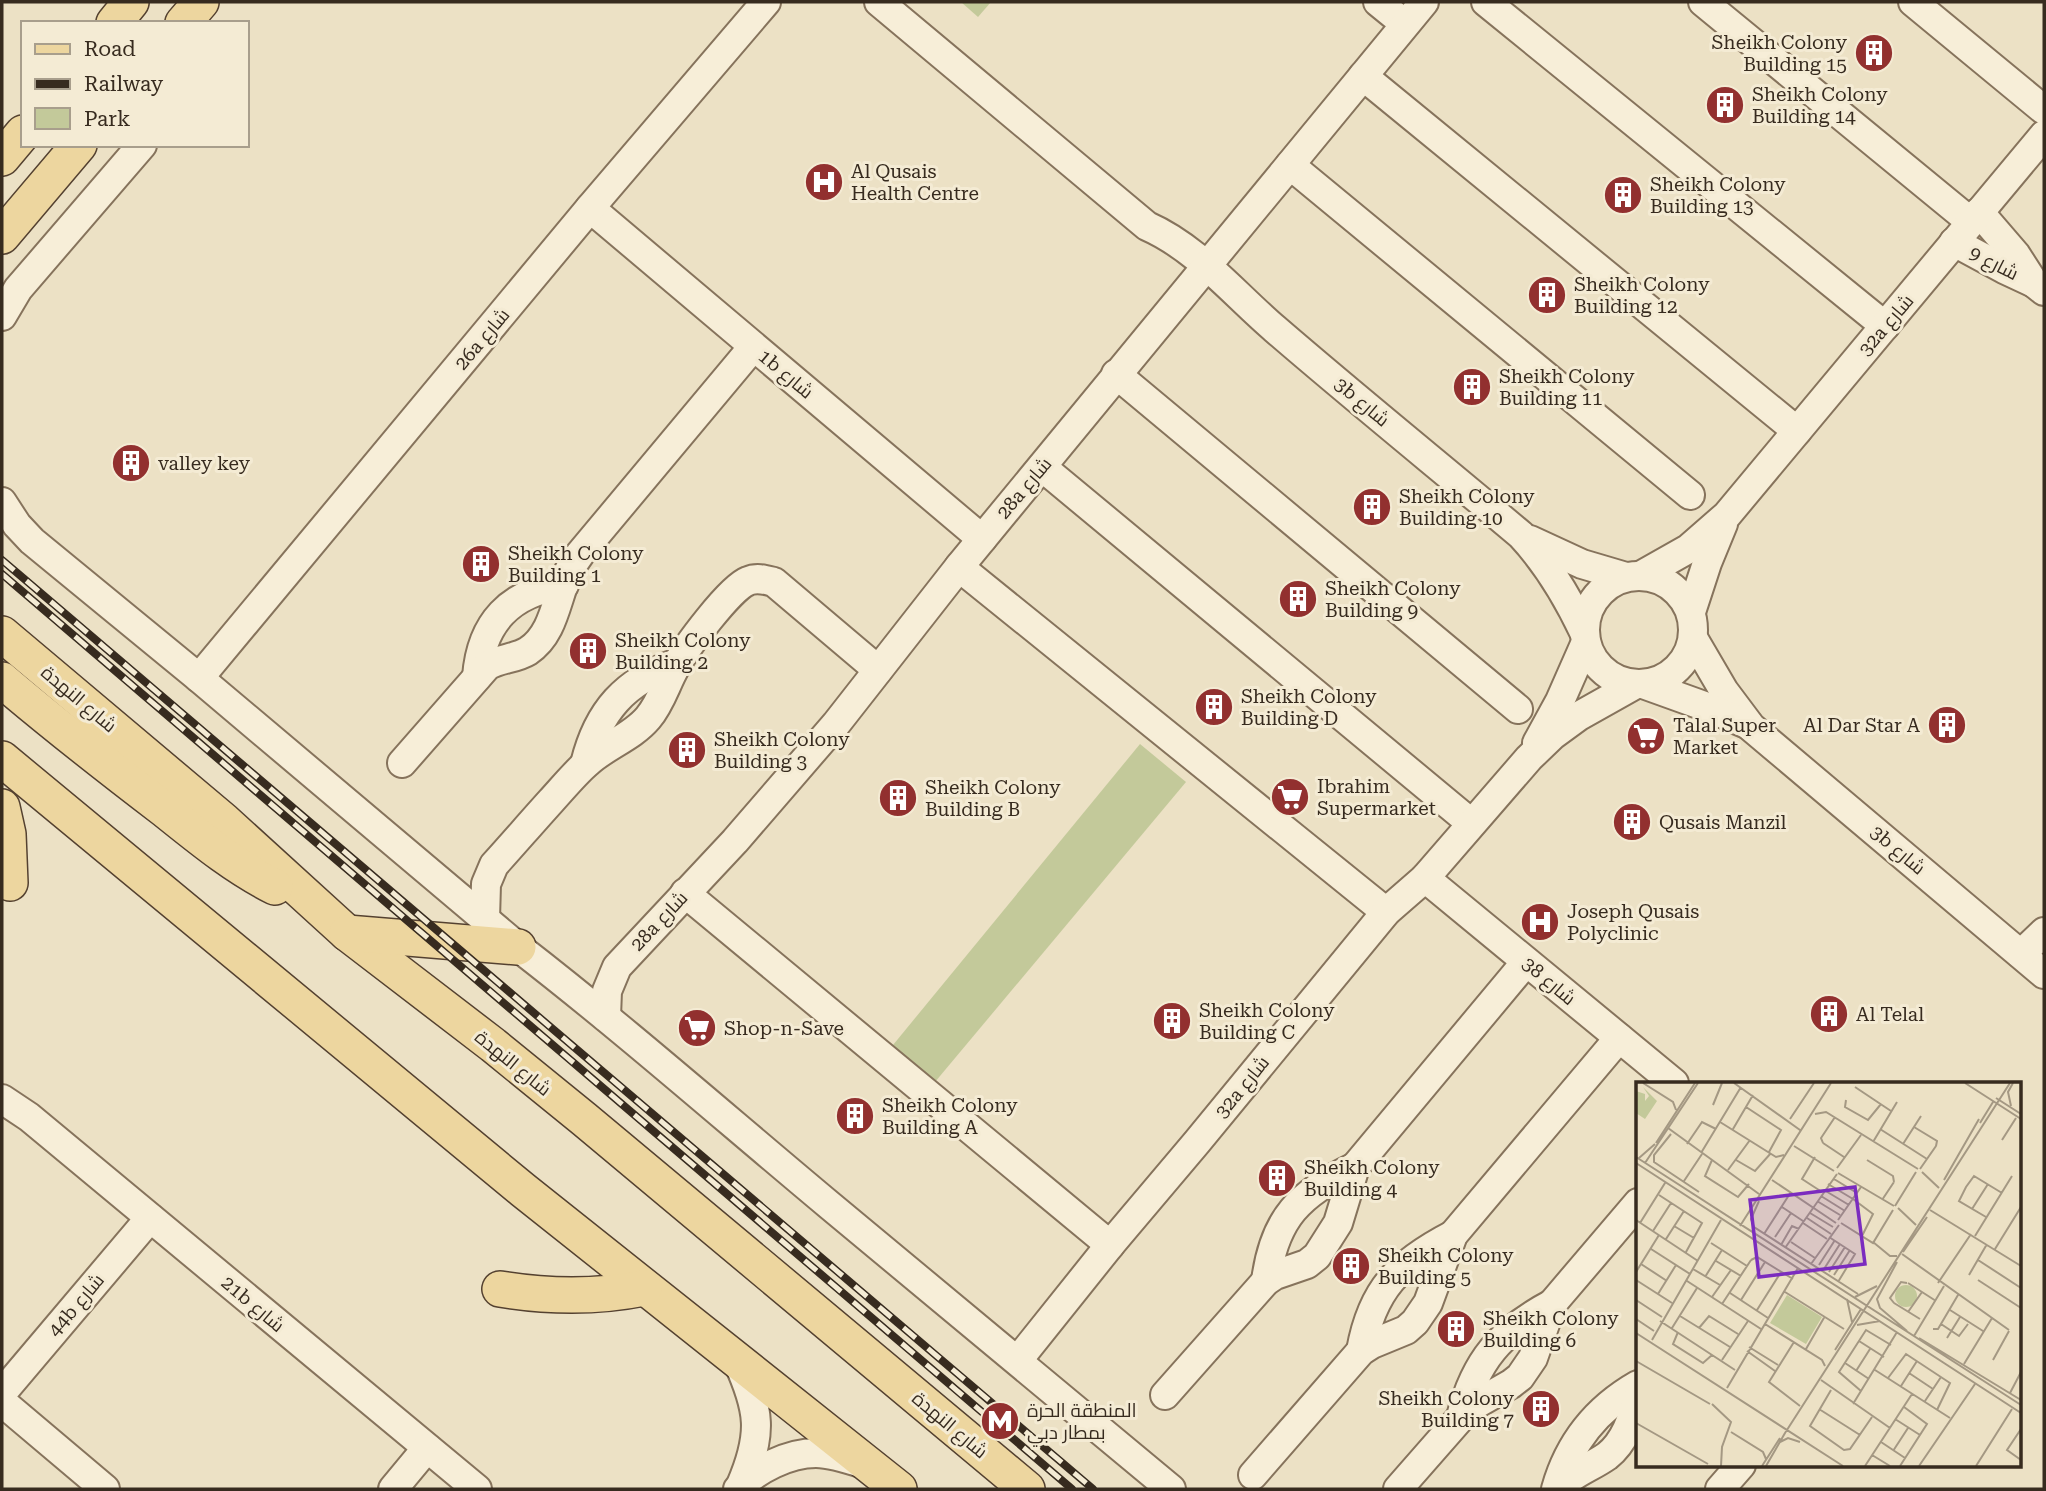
<svg xmlns="http://www.w3.org/2000/svg" width="2046" height="1491" font-family="'Roboto Serif',Cairo,serif">
<rect width="100%" height="100%" fill="#ece1c5"/>
<!-- green -->
<g fill="#c3c99a">
<path d="M 961,2 L 991,2 L 978,17 Z"/>
<path d="M 1140,744 L 1186,782 L 935,1082 L 893,1045 Z"/>
</g>
<g fill="none" stroke-linecap="round" stroke-linejoin="round">
<!-- minor casing -->
<g stroke="#86735c" stroke-width="32">
<g id="minor">
<path d="M 879,2 L 1147,226 C 1197,248 1234,294 1275,329 C 1356,399 1439,466 1521,535 C 1548,564 1567,596 1584,632"/>
<path d="M 1378,2 L 1405,24"/>
<path d="M 1486,2 L 1885,326"/>
<path d="M 1703,2 L 1971,222"/>
<path d="M 1913,2 L 2044,110"/>
<path d="M 1363,76 L 1797,431"/>
<path d="M 1290,165 L 1690,495"/>
<path d="M 590,208 L 982,539"/>
<path d="M 1979,212 L 2016,255 L 2034,283 L 2044,291"/>
<path d="M 1954,242 L 2004,269 L 2034,283"/>
<path d="M 2,316 L 18,289 L 142,145"/>
<path d="M 1116,374 L 1518,709"/>
<path d="M 1042,467 L 1471,823"/>
<path d="M 2,502 L 17,525 L 32,541 L 199,678 L 518,947 C 624,1029 725,1118 828,1204 C 942,1299 1057,1393 1171,1489"/>
<path d="M 1530,540 L 1582,564 L 1626,577"/>
<path d="M 959,567 L 1386,912"/>
<path d="M 1642,575 L 1688,549 L 1727,515 L 2044,135"/>
<circle cx="1639" cy="630" r="54"/>
<path d="M 1691,612 L 1707,563 L 1723,524"/>
<path d="M 1693,638 L 1724,691 L 1751,727 L 2044,974"/>
<path d="M 477,677 C 481,623 510,592 564,585"/>
<path d="M 199,678 L 590,208 L 766,2"/>
<path d="M 1643,684 L 1707,707 L 1749,725"/>
<path d="M 1537,743 L 1560,701 L 1586,642"/>
<path d="M 402,763 L 487,666 C 500,658 515,659 528,651 C 554,634 556,599 568,573 C 571,566 576,560 580,554 L 753,347"/>
<path d="M 585,764 C 598,711 625,681 677,663"/>
<path d="M 1425,878 L 1674,1083"/>
<path d="M 685,893 L 1110,1245"/>
<path d="M 485,919 L 486,884 L 494,865 C 513,844 532,822 551,801 C 563,788 575,773 588,762 C 607,745 632,737 648,718 C 661,703 666,683 676,666 C 686,647 730,588 748,581 C 757,577 766,580 774,582 L 878,670"/>
<path d="M 2021,954 L 2044,932"/>
<path d="M 606,1017 L 607,991 L 617,967 L 735,841 L 836,724 L 959,567 L 1424,2"/>
<path d="M 2,1099 L 29,1117 L 477,1489"/>
<path d="M 1266,1281 C 1274,1218 1300,1193 1355,1167"/>
<path d="M 1361,1351 C 1372,1289 1399,1263 1453,1235"/>
<path d="M 737,1360 C 760,1410 763,1434 741,1485"/>
<path d="M 1018,1360 L 1110,1245 L 1197,1142 L 1386,912 L 1425,878 L 1529,758 L 1553,735 L 1579,716 L 1636,684"/>
<path d="M 2,1393 L 150,1218"/>
<path d="M 1165,1395 L 1266,1281 L 1275,1275 L 1307,1264 L 1317,1256 L 1338,1223 L 1355,1167 L 1526,962"/>
<path d="M 2,1402 L 105,1489"/>
<path d="M 1461,1417 C 1475,1361 1501,1331 1552,1304"/>
<path d="M 1253,1475 L 1361,1351 L 1372,1344 L 1406,1330 L 1415,1322 L 1428,1303 L 1453,1235 L 1619,1038"/>
<path d="M 393,1489 L 427,1448"/>
<path d="M 738,1489 C 756,1469 789,1453 816,1453 C 831,1453 849,1459 864,1464"/>
<path d="M 1398,1489 L 1469,1408 L 1511,1384 L 1520,1377 L 1533,1358 L 1552,1304 L 1638,1203"/>
<path d="M 1556,1489 C 1569,1443 1596,1409 1638,1385"/>
<path d="M 1557,1489 C 1572,1473 1590,1468 1607,1456 C 1625,1442 1632,1419 1638,1398"/>
<path d="M 1720,1489 L 1741,1465"/>
</g>
</g>
<!-- major casing -->
<g stroke="#544130" stroke-width="38">
<g id="major">
<path d="M 114,23 L 131,2"/>
<path d="M 183,23 L 201,2"/>
<path d="M 2,158 L 23,133"/>
<path d="M 2,236 L 79,145"/>
<path d="M 2,634 L 224,821 L 347,933 L 493,1045 L 584,1119 L 1027,1489"/>
<path d="M 2,680 C 55,725 110,768 165,810 C 200,838 235,867 275,887"/>
<path d="M 2,759 L 523,1190 L 899,1489"/>
<path d="M 2,807 L 8,834 L 10,883"/>
<path d="M 347,933 L 518,947"/>
<path d="M 500,1289 C 549,1297 595,1298 644,1288"/>
</g>
</g>
<!-- minor -->
<use href="#minor" stroke="#f7eed8" stroke-width="28"/>
<!-- major -->
<use href="#major" stroke="#edd69f" stroke-width="35"/>
<!-- rail casing -->
<g stroke="#372b1f" stroke-width="8">
<g id="rail">
<path d="M 2,560 L 1093,1489"/>
<path d="M 2,574 L 1072,1489"/>
</g>
</g>
<!-- rail -->
<use href="#rail" stroke="#f4ebd4" stroke-width="5" stroke-dasharray="16" stroke-linecap="butt"/>
</g>
<!-- icons -->
<defs>
<g id="building-disc" transform="scale(2.0125)"><circle r="9.5" fill="#92302f" stroke="#f4ebd4"/><path d="M-4-6H4V6H1V3H-1V6H-4ZM-2.5-4.3h1.7v1.8h-1.7ZM.8-4.3h1.7v1.8H.8ZM-2.5-1h1.7V.8h-1.7ZM.8-1h1.7V.8H.8Z" fill="#fff"/></g>
<g id="hospital-disc" transform="scale(2.0125)"><circle r="9.5" fill="#92302f" stroke="#f4ebd4"/><path d="M-5-5h3v3.5h4V-5h3V5h-3V1.5h-4V5h-3Z" fill="#fff"/></g>
<g id="supermarket-disc" transform="scale(2.0125)"><circle r="9.5" fill="#92302f" stroke="#f4ebd4"/><path d="M-6-5.5h2.5l.6 2H6L4.5 2H-2.5L-4.4-4H-6ZM-1.5 3.2a1.3 1.3 0 1 0 .1 0ZM3 3.2a1.3 1.3 0 1 0 .1 0Z" fill="#fff"/></g>
<g id="metro-disc" transform="scale(2.0125)"><circle r="9.5" fill="#92302f" stroke="#f4ebd4"/><path d="M-5.5 5V-5H-3L0 0L3-5H5.5V5H3V-.5L0 4L-3-.5V5Z" fill="#fff"/></g>
</defs>
<g fill-rule="evenodd">
<use href="#building-disc" x="1874" y="53"/>
<use href="#building-disc" x="1725" y="105"/>
<use href="#hospital-disc" x="824" y="182"/>
<use href="#building-disc" x="1623" y="195"/>
<use href="#building-disc" x="1547" y="295"/>
<use href="#building-disc" x="1472" y="387"/>
<use href="#building-disc" x="131" y="463"/>
<use href="#building-disc" x="1372" y="507"/>
<use href="#building-disc" x="481" y="564"/>
<use href="#building-disc" x="1298" y="599"/>
<use href="#building-disc" x="588" y="651"/>
<use href="#building-disc" x="1214" y="707"/>
<use href="#building-disc" x="1947" y="725"/>
<use href="#supermarket-disc" x="1646" y="736"/>
<use href="#building-disc" x="687" y="750"/>
<use href="#supermarket-disc" x="1290" y="797"/>
<use href="#building-disc" x="898" y="798"/>
<use href="#building-disc" x="1632" y="822"/>
<use href="#hospital-disc" x="1540" y="922"/>
<use href="#building-disc" x="1829" y="1014"/>
<use href="#building-disc" x="1172" y="1021"/>
<use href="#supermarket-disc" x="697" y="1028"/>
<use href="#building-disc" x="855" y="1116"/>
<use href="#building-disc" x="1277" y="1178"/>
<use href="#building-disc" x="1351" y="1266"/>
<use href="#building-disc" x="1456" y="1329"/>
<use href="#building-disc" x="1541" y="1409"/>
<use href="#metro-disc" x="1000" y="1421"/>
</g>
<g text-anchor="middle" dominant-baseline="central" stroke-width="6" stroke-linejoin="round" paint-order="stroke">
<!-- poi labels -->
<g font-size="19" fill="#372b1f" stroke="#f4ebd4" text-anchor="start">
<text x="1847" y="42" text-anchor="end">Sheikh Colony<tspan x="1847" dy="22">Building 15</tspan></text>
<text x="1752" y="94">Sheikh Colony<tspan x="1752" dy="22">Building 14</tspan></text>
<text x="851" y="171">Al Qusais<tspan x="851" dy="22">Health Centre</tspan></text>
<text x="1650" y="184">Sheikh Colony<tspan x="1650" dy="22">Building 13</tspan></text>
<text x="1574" y="284">Sheikh Colony<tspan x="1574" dy="22">Building 12</tspan></text>
<text x="1499" y="376">Sheikh Colony<tspan x="1499" dy="22">Building 11</tspan></text>
<text x="158" y="463">valley key</text>
<text x="1399" y="496">Sheikh Colony<tspan x="1399" dy="22">Building 10</tspan></text>
<text x="508" y="553">Sheikh Colony<tspan x="508" dy="22">Building 1</tspan></text>
<text x="1325" y="588">Sheikh Colony<tspan x="1325" dy="22">Building 9</tspan></text>
<text x="615" y="640">Sheikh Colony<tspan x="615" dy="22">Building 2</tspan></text>
<text x="1241" y="696">Sheikh Colony<tspan x="1241" dy="22">Building D</tspan></text>
<text x="1673" y="725">Talal Super<tspan x="1673" dy="22">Market</tspan></text>
<text x="1920" y="725" text-anchor="end">Al Dar Star A</text>
<text x="714" y="739">Sheikh Colony<tspan x="714" dy="22">Building 3</tspan></text>
<text x="1317" y="786">Ibrahim<tspan x="1317" dy="22">Supermarket</tspan></text>
<text x="925" y="787">Sheikh Colony<tspan x="925" dy="22">Building B</tspan></text>
<text x="1659" y="822">Qusais Manzil</text>
<text x="1567" y="911">Joseph Qusais<tspan x="1567" dy="22">Polyclinic</tspan></text>
<text x="1199" y="1010">Sheikh Colony<tspan x="1199" dy="22">Building C</tspan></text>
<text x="1856" y="1014">Al Telal</text>
<text x="724" y="1028">Shop-n-Save</text>
<text x="882" y="1105">Sheikh Colony<tspan x="882" dy="22">Building A</tspan></text>
<text x="1304" y="1167">Sheikh Colony<tspan x="1304" dy="22">Building 4</tspan></text>
<text x="1378" y="1255">Sheikh Colony<tspan x="1378" dy="22">Building 5</tspan></text>
<text x="1483" y="1318">Sheikh Colony<tspan x="1483" dy="22">Building 6</tspan></text>
<text x="1514" y="1398" text-anchor="end">Sheikh Colony<tspan x="1514" dy="22">Building 7</tspan></text>
<text x="1027" y="1410">المنطقة الحرة<tspan x="1027" dy="22">بمطار دبي</tspan></text>
</g>
<!-- street labels -->
<g font-size="19" fill="#372b1f" stroke="#f4ebd4">
<text transform="translate(1994 263) rotate(27)">شارع 9</text>
<text transform="translate(1886 325) rotate(-50)">32a شارع</text>
<text transform="translate(482 339) rotate(-50)">26a شارع</text>
<text transform="translate(786 374) rotate(40)">1b شارع</text>
<text transform="translate(1362 402) rotate(40)">3b شارع</text>
<text transform="translate(1024 488) rotate(-50)">28a شارع</text>
<text transform="translate(79 699) rotate(40)">شارع النهدة</text>
<text transform="translate(1898 850) rotate(40)">3b شارع</text>
<text transform="translate(659 921) rotate(-47)">28a شارع</text>
<text transform="translate(1549 981) rotate(40)">شارع 38</text>
<text transform="translate(513 1063) rotate(39)">شارع النهدة</text>
<text transform="translate(1242 1087) rotate(-51)">32a شارع</text>
<text transform="translate(253 1304) rotate(40)">21b شارع</text>
<text transform="translate(76 1305) rotate(-50)">44b شارع</text>
<text transform="translate(950 1425) rotate(40)">شارع النهدة</text>
</g>
</g>
<!-- overview -->
<g transform="translate(1636 1082)">
<rect width="385" height="385" fill="#ece1c5"/>
<path d="M 7,5 L 21,19 L 9,37 L 0,31 L 0,9 L 9,12 L 9,19 L 13,14 ZM259 214a11 11 0 1 1 22 0a11 11 0 1 1-22 0ZM 151,213 L 186,235 L 170,262 L 134,241 Z" fill="#c3c99a"/>
<path fill="none" stroke="#a49883" stroke-width="2" d="M 7,1 L 37,20 L 40,28M 98,1 L 164,48M 329,1 L 385,37M 219,5 L 255,29M 360,16 L 385,32M 210,18 L 209,25 L 232,38 L 245,22M 77,23 L 86,1M 375,24 L 372,10 L 377,1M 110,25 L 145,48 L 133,70M 179,32 L 190,30 L 282,87M 154,37 L 178,1M 84,40 L 140,75 L 148,73M 344,41 L 357,20M 278,45 L 301,59 L 300,64M 32,46 L 123,112M 97,47 L 117,13M 244,47 L 291,77M 35,52 L 18,73 L 18,80 L 63,110M 366,58 L 380,36M 237,60 L 261,20M 20,61 L 59,1M 187,61 L 185,56 L 199,35M 187,61 L 208,75M 51,62 L 66,40 L 80,47M 267,62 L 285,34M 158,64 L 198,89M 65,71 L 105,5M 0,75 L 385,323M 179,75 L 166,97 L 186,110M 3,76 L 19,62M 76,78 L 69,94 L 102,115 L 113,102M 100,78 L 119,89 L 135,71M 231,78 L 257,94 L 258,100M 0,81 L 385,331M 9,81 L 62,1M 201,86 L 225,53M 284,87 L 300,64M 92,88 L 114,58M 286,90 L 303,106M 202,91 L 258,124M 198,97 L 221,111M 136,98 L 200,141M 308,98 L 343,37M 48,99 L 66,72M 192,102 L 217,117M 188,108 L 213,123M 23,113 L 66,141 L 50,170M 185,114 L 209,129M 217,117 L 237,132 L 225,156M 246,118 L 258,100M 123,119 L 115,137 L 118,145 L 222,212M 181,119 L 204,133M 259,124 L 280,90M 146,125 L 167,139M 262,126 L 280,143M 336,127 L 352,102M 294,128 L 385,184M 174,131 L 197,145M 350,135 L 323,119 L 330,105 L 338,94 L 366,111M 171,136 L 195,152M 0,138 L 62,179M 202,138 L 225,105M 4,141 L 29,101M 167,141 L 191,157M 205,141 L 237,161 L 257,128M 38,144 L 58,156M 104,144 L 195,1M 17,149 L 35,121M 128,152 L 155,110M 339,154 L 376,94M 139,155 L 155,131M 193,155 L 219,172 L 202,200M 30,157 L 48,129M 155,160 L 179,176M 237,160 L 254,174 L 261,174M 75,161 L 111,184M 145,163 L 156,144 L 163,147M 149,166 L 201,92M 15,167 L 54,192M 359,167 L 385,125M 267,170 L 291,135M 266,172 L 373,248M 115,178 L 121,175 L 157,197M 342,178 L 385,206M 80,179 L 105,194M 261,180 L 241,217 L 244,226 L 271,249M 5,182 L 31,199M 175,182 L 203,143M 183,183 L 199,158M 57,187 L 84,203M 188,187 L 204,162M 0,190 L 23,153M 193,190 L 209,165M 198,193 L 214,168M 333,193 L 351,162M 69,195 L 86,168M 0,198 L 36,221M 342,198 L 385,226M 51,199 L 125,247M 272,201 L 300,219M 302,201 L 335,152M 149,210 L 208,247M 94,211 L 132,236M 22,212 L 40,183M 76,215 L 95,188M 219,215 L 241,204M 211,217 L 216,240M 0,218 L 26,235M 105,218 L 129,180M 258,221 L 254,216 L 265,200 L 271,201M 258,221 L 284,237M 86,222 L 115,178M 121,228 L 145,190M 314,228 L 347,249M 272,230 L 286,210M 44,234 L 94,265M 0,237 L 18,249M 24,239 L 99,288M 129,242 L 186,278 L 189,284M 305,242 L 323,254 L 332,242M 221,243 L 244,239M 36,246 L 61,206M 63,246 L 73,234 L 102,252M 297,247 L 302,247 L 322,213M 42,250 L 37,262 L 67,281 L 76,273M 0,251 L 207,384M 278,254 L 308,204M 283,256 L 385,318M 311,256 L 324,235M 16,258 L 85,138M 223,259 L 248,275M 158,260 L 133,300 L 164,324M 113,265 L 142,283M 170,267 L 189,234M 199,268 L 225,227M 111,269 L 139,289M 86,278 L 112,239M 357,278 L 373,249M 0,279 L 74,322M 209,281 L 233,297M 328,282 L 356,236M 239,288 L 314,336M 220,289 L 234,267M 273,291 L 297,307M 252,296 L 270,272 L 314,301 L 301,328M 185,298 L 254,346M 265,304 L 281,279M 91,306 L 162,186M 195,308 L 174,344 L 208,368 L 214,367 L 236,335M 225,309 L 203,290 L 230,248 L 255,263M 374,311 L 385,290M 289,319 L 305,295M 76,322 L 95,340 L 86,365 L 85,384M 217,322 L 261,250M 183,327 L 224,353M 259,337 L 284,353M 0,341 L 72,382M 385,347 L 371,368 L 385,378M 95,350 L 127,370 L 130,377M 149,351 L 374,1M 144,360 L 152,356 L 164,360M 245,360 L 269,376M 257,369 L 272,346M 236,373 L 254,384M 126,384 L 144,356M 130,384 L 149,351M 229,384 L 276,312M 264,384 L 291,342 L 268,325M 283,384 L 339,302M 340,384 L 376,327"/>
<path fill="#7b2cbf" fill-opacity="0.15" stroke="#7b2cbf" stroke-width="3.5" d="M 219,105 L 229,182 L 123,195 L 114,118 Z"/>
<rect width="385" height="385" fill="none" stroke="#372b1f" stroke-width="3.5"/>
</g>
<!-- border -->
<rect width="2046" height="1491" fill="none" stroke="#372b1f" stroke-width="7"/>
<!-- legend -->
<rect x="21" y="21" width="228" height="126" fill="#f4ebd4" stroke="#a89e8c" stroke-width="2"/>
<rect x="35" y="44" width="35" height="10" fill="#edd69f" stroke="#a89e8c" stroke-width="2"/>
<text x="84" y="56" font-size="21" fill="#372b1f">Road</text>
<rect x="35" y="79" width="35" height="10" fill="#372b1f" stroke="#a89e8c" stroke-width="2"/>
<text x="84" y="91" font-size="21" fill="#372b1f">Railway</text>
<rect x="35" y="108" width="35" height="21" fill="#c3c99a" stroke="#a89e8c" stroke-width="2"/>
<text x="84" y="126" font-size="21" fill="#372b1f">Park</text>
</svg>
